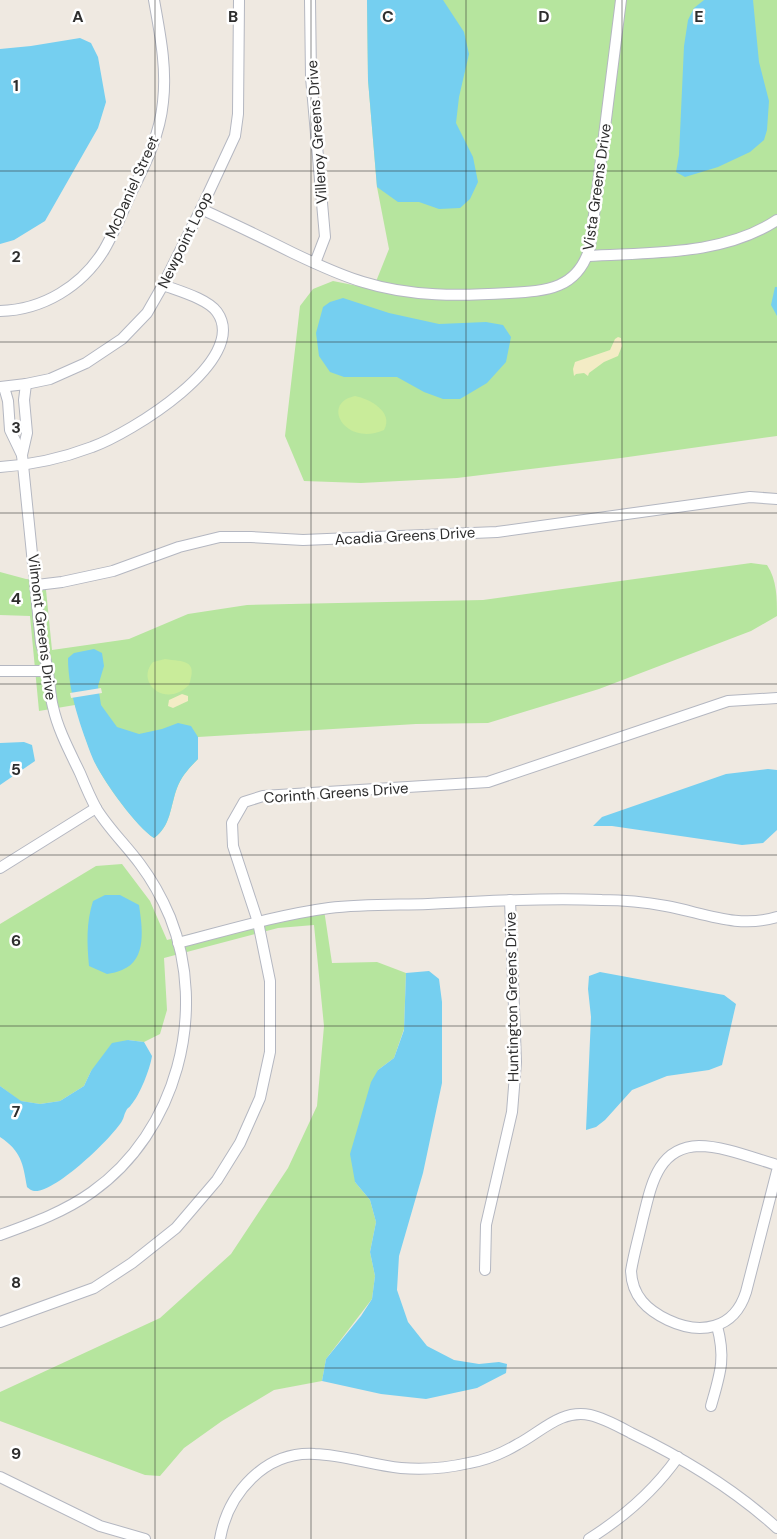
<svg xmlns="http://www.w3.org/2000/svg" width="777" height="1539" font-family="'DM Sans',sans-serif">
<rect width="100%" height="100%" fill="#efe9e1"/>
<!-- green -->
<g fill="#b6e59e">
<path d="M 367,0 L 777,0 L 777,436 L 621,458 L 457,478 L 361,483 L 304,481 L 285,436 L 300,306 L 313,289 L 333,281 L 373,289 L 389,249 L 377,187 L 368,80 Z"/>
<path d="M 751,563 L 767,565 C 777,580 777,598 777,616 L 751,631 L 599,689 L 488,723 L 416,724 L 198,737 L 198,759 C 189,768 181,777 177,788 C 170,807 171,826 154,838 C 136,826 102,780 94,760 C 86,742 81,723 75,705 L 39,711 L 30,616 L 0,615 L 0,572 L 26,579 L 45,580 L 52,650 L 129,639 L 188,614 L 247,605 L 483,600 Z"/>
<path d="M 122,864 L 150,901 L 167,940 L 265,915 L 323,903 L 332,963 L 377,962 L 406,973 L 404,1029 L 394,1058 L 378,1070 L 355,1182 L 370,1200 L 376,1222 L 370,1252 L 375,1276 L 372,1299 L 326,1359 L 322,1381 L 274,1390 L 222,1421 L 184,1448 L 160,1476 L 145,1475 L 0,1421 L 0,1392 L 160,1318 L 231,1254 L 288,1168 L 317,1106 L 324,1026 L 314,925 L 278,928 L 164,958 L 167,1010 L 160,1034 L 144,1042 L 128,1040 L 91,1071 L 84,1086 L 60,1101 L 40,1104 L 20,1101 L 0,1086 L 0,924 L 96,866 Z"/>
</g>
<!-- sand -->
<g fill="#f3ecc5">
<path d="M 618,337 L 621,338 L 622,346 L 618,356 L 604,362 L 589,373 L 588,376 L 584,373 L 576,374 L 574,376 L 573,369 L 575,362 L 610,350 L 615,339 Z"/>
<path d="M 182,694 L 188,696 L 188,701 L 173,708 L 168,706 L 169,700 Z"/>
</g>
<!-- pitch -->
<g fill="#c9ec9a">
<path d="M 355,396 C 370,399 394,412 384,430 C 345,447 320,403 355,396 Z"/>
<path d="M 165,659 C 184,662 198,659 189,685 C 165,709 135,682 153,662 Z"/>
</g>
<!-- water -->
<g fill="#75cff0">
<path d="M 367,0 L 443,0 L 464,32 L 469,54 L 459,97 L 456,123 L 473,157 L 478,182 L 470,199 L 460,208 L 439,209 L 419,202 L 398,202 L 377,187 L 368,80 Z"/>
<path d="M 704,0 L 753,0 L 759,62 L 769,101 L 767,130 L 764,140 L 750,152 L 718,167 L 685,177 L 676,172 L 679,155 L 684,46 L 688,20 L 694,8 Z"/>
<path d="M 80,38 L 91,43 L 98,57 L 106,102 L 98,128 L 45,221 L 14,240 L 0,244 L 0,49 L 31,46 Z"/>
<path d="M 775,287 L 777,287 L 777,316 L 771,305 Z"/>
<path d="M 343,298 L 389,313 L 439,324 L 486,322 L 503,325 L 511,337 L 506,362 L 487,383 L 460,399 L 443,399 L 424,392 L 397,377 L 344,377 L 330,372 L 319,356 L 316,333 L 323,307 L 330,302 Z"/>
<path d="M 94,649 L 102,653 L 104,666 L 98,686 L 101,705 L 117,727 L 139,734 L 162,729 L 178,723 L 191,726 L 198,737 L 198,759 C 189,768 181,777 177,788 C 170,807 171,826 154,838 C 136,827 102,779 93,759 C 81,728 68,692 68,658 L 74,653 Z"/>
<path d="M 24,742 L 32,745 L 35,761 L 0,785 L 0,743 Z"/>
<path d="M 768,769 L 777,770 L 777,830 L 763,843 L 742,845 L 612,826 L 593,826 L 602,817 L 726,774 Z"/>
<path d="M 105,895 L 120,895 L 139,905 C 142,926 148,960 122,970 C 118,972 112,973 107,974 L 89,966 C 87,943 86,923 93,901 Z"/>
<path d="M 429,971 L 439,979 L 442,1002 L 442,1083 L 423,1173 L 399,1256 L 397,1290 L 408,1322 L 427,1346 L 454,1360 L 479,1364 L 499,1362 L 507,1364 L 506,1373 L 477,1388 L 426,1399 L 381,1394 L 322,1381 L 326,1359 L 361,1316 L 372,1299 L 375,1276 L 370,1252 L 376,1222 L 370,1200 L 355,1182 L 350,1154 L 371,1082 L 378,1070 L 394,1058 L 404,1030 L 406,973 Z"/>
<path d="M 600,972 L 724,995 L 736,1004 L 722,1065 L 709,1070 L 667,1076 L 632,1090 L 605,1120 L 596,1127 L 586,1130 L 591,1017 L 588,989 L 589,976 Z"/>
<path d="M 128,1040 L 144,1042 L 152,1056 C 150,1069 140,1095 131,1105 C 129,1108 128,1107 126,1111 C 124,1114 124,1118 122,1121 C 112,1138 54,1194 34,1191 C 32,1191 28,1188 27,1187 C 23,1163 21,1151 0,1137 L 0,1086 L 21,1101 L 40,1104 L 60,1101 L 84,1086 L 91,1071 L 112,1043 Z"/>
</g>
<!-- pier -->
<path fill="#efe9e1" d="M 101,688 L 102,693 L 71,698 L 70,693 Z"/>
<g fill="none" stroke-linecap="round" stroke-linejoin="round">
<!-- minor casing -->
<g stroke="#b4b7c1" stroke-width="12">
<g id="minor">
<path d="M 310,0 L 311,77 L 325,237 L 315,263"/>
<path d="M 201,209 C 232,223 263,238 293,253 C 316,264 339,275 363,282 C 411,297 460,296 509,293 C 547,291 578,289 590,247 L 621,0"/>
<path d="M 588,256 C 650,252 723,256 777,220"/>
<path d="M 0,311 C 43,310 82,286 104,250 C 115,231 123,211 132,191 C 146,163 160,134 163,102 C 167,67 160,34 154,0"/>
<path d="M 0,387 L 26,384 L 50,379 L 86,363 L 122,339 L 147,313 L 163,285 L 201,209 L 235,136 L 238,114 L 239,0"/>
<path d="M 4,387 L 8,401 L 10,430 L 22,455"/>
<path d="M 0,467 C 32,465 63,458 92,447 C 129,434 251,360 217,312 C 208,299 179,291 163,285"/>
<path d="M 37,585 L 62,582 L 113,571 L 179,547 L 220,537 L 251,537 L 303,540 L 497,532 L 750,497 L 777,499"/>
<path d="M 0,671 L 48,671"/>
<path d="M 0,868 L 96,808"/>
<path d="M 178,943 C 228,930 278,915 329,908 C 362,904 395,905 428,904 C 486,901 544,898 602,900 C 623,900 645,902 666,906 C 704,913 738,929 777,917"/>
<path d="M 777,1165 C 753,1158 723,1146 699,1146 C 657,1147 651,1187 643,1218 C 639,1236 634,1253 631,1271 C 632,1296 647,1310 668,1320 C 700,1335 734,1330 746,1292 L 777,1171"/>
<path d="M 0,1235 C 33,1223 64,1212 92,1192 C 177,1132 208,1012 170,917 C 162,898 152,880 140,864 C 126,845 108,828 96,808 C 90,797 85,785 80,773 C 70,752 58,730 53,707 C 50,696 50,684 48,673 C 47,663 44,653 41,643 L 22,455 L 27,433 L 24,400 L 26,384"/>
<path d="M 485,1270 L 486,1225 L 512,1112 L 516,1062 L 510,900"/>
<path d="M 0,1322 L 94,1288 L 132,1263 L 176,1228 L 217,1180 L 240,1143 L 260,1098 L 270,1052 L 270,981 L 258,922 L 233,846 L 232,823 L 244,802 L 263,796 L 488,782 L 728,701 L 777,698"/>
<path d="M 711,1406 C 720,1374 726,1359 717,1326"/>
<path d="M 0,1477 L 100,1526 L 145,1539"/>
<path d="M 220,1539 C 228,1493 265,1451 315,1454 C 344,1455 372,1465 401,1468 C 424,1470 447,1468 469,1463 C 486,1460 503,1453 518,1444 C 541,1432 561,1409 590,1415 C 604,1418 618,1426 631,1433 C 683,1458 734,1489 777,1528"/>
<path d="M 589,1539 C 624,1517 654,1491 678,1457"/>
</g>
</g>
<!-- minor -->
<use href="#minor" stroke="#fff" stroke-width="10"/>
</g>
<!-- grid -->
<path fill="none" stroke="#2e2e2e" stroke-width="1" stroke-opacity="0.55" d="M 155,0 L 155,1539M 311,0 L 311,1539M 466,0 L 466,1539M 622,0 L 622,1539M 0,171 L 777,171M 0,342 L 777,342M 0,513 L 777,513M 0,684 L 777,684M 0,855 L 777,855M 0,1026 L 777,1026M 0,1197 L 777,1197M 0,1368 L 777,1368"/>
<g text-anchor="middle" dominant-baseline="central" stroke-width="5" stroke-linejoin="round" paint-order="stroke">
<!-- street labels -->
<g font-size="15" fill="#2e2e2e" stroke="#fff">
<text transform="translate(317 132) rotate(-94)">Villeroy Greens Drive</text>
<text transform="translate(132 187) rotate(-66)">McDaniel Street</text>
<text transform="translate(597 187) rotate(-82)">Vista Greens Drive</text>
<text transform="translate(185 240) rotate(-64)">Newpoint Loop</text>
<text transform="translate(405 536) rotate(-3)">Acadia Greens Drive</text>
<text transform="translate(42 627) rotate(83)">Vilmont Greens Drive</text>
<text transform="translate(336 793) rotate(-4)">Corinth Greens Drive</text>
<text transform="translate(512 997) rotate(-91)">Huntington Greens Drive</text>
</g>
</g>
<g font-size="16" text-anchor="middle" font-weight="bold" fill="#2e2e2e" stroke="#fff" stroke-width="5" stroke-linejoin="round" paint-order="stroke">
<text x="78" y="22">A</text>
<text x="233" y="22">B</text>
<text x="388" y="22">C</text>
<text x="544" y="22">D</text>
<text x="699" y="22">E</text>
<text x="16" y="91">1</text>
<text x="16" y="262">2</text>
<text x="16" y="433">3</text>
<text x="16" y="604">4</text>
<text x="16" y="775">5</text>
<text x="16" y="946">6</text>
<text x="16" y="1117">7</text>
<text x="16" y="1288">8</text>
<text x="16" y="1459">9</text>
</g>
</svg>
